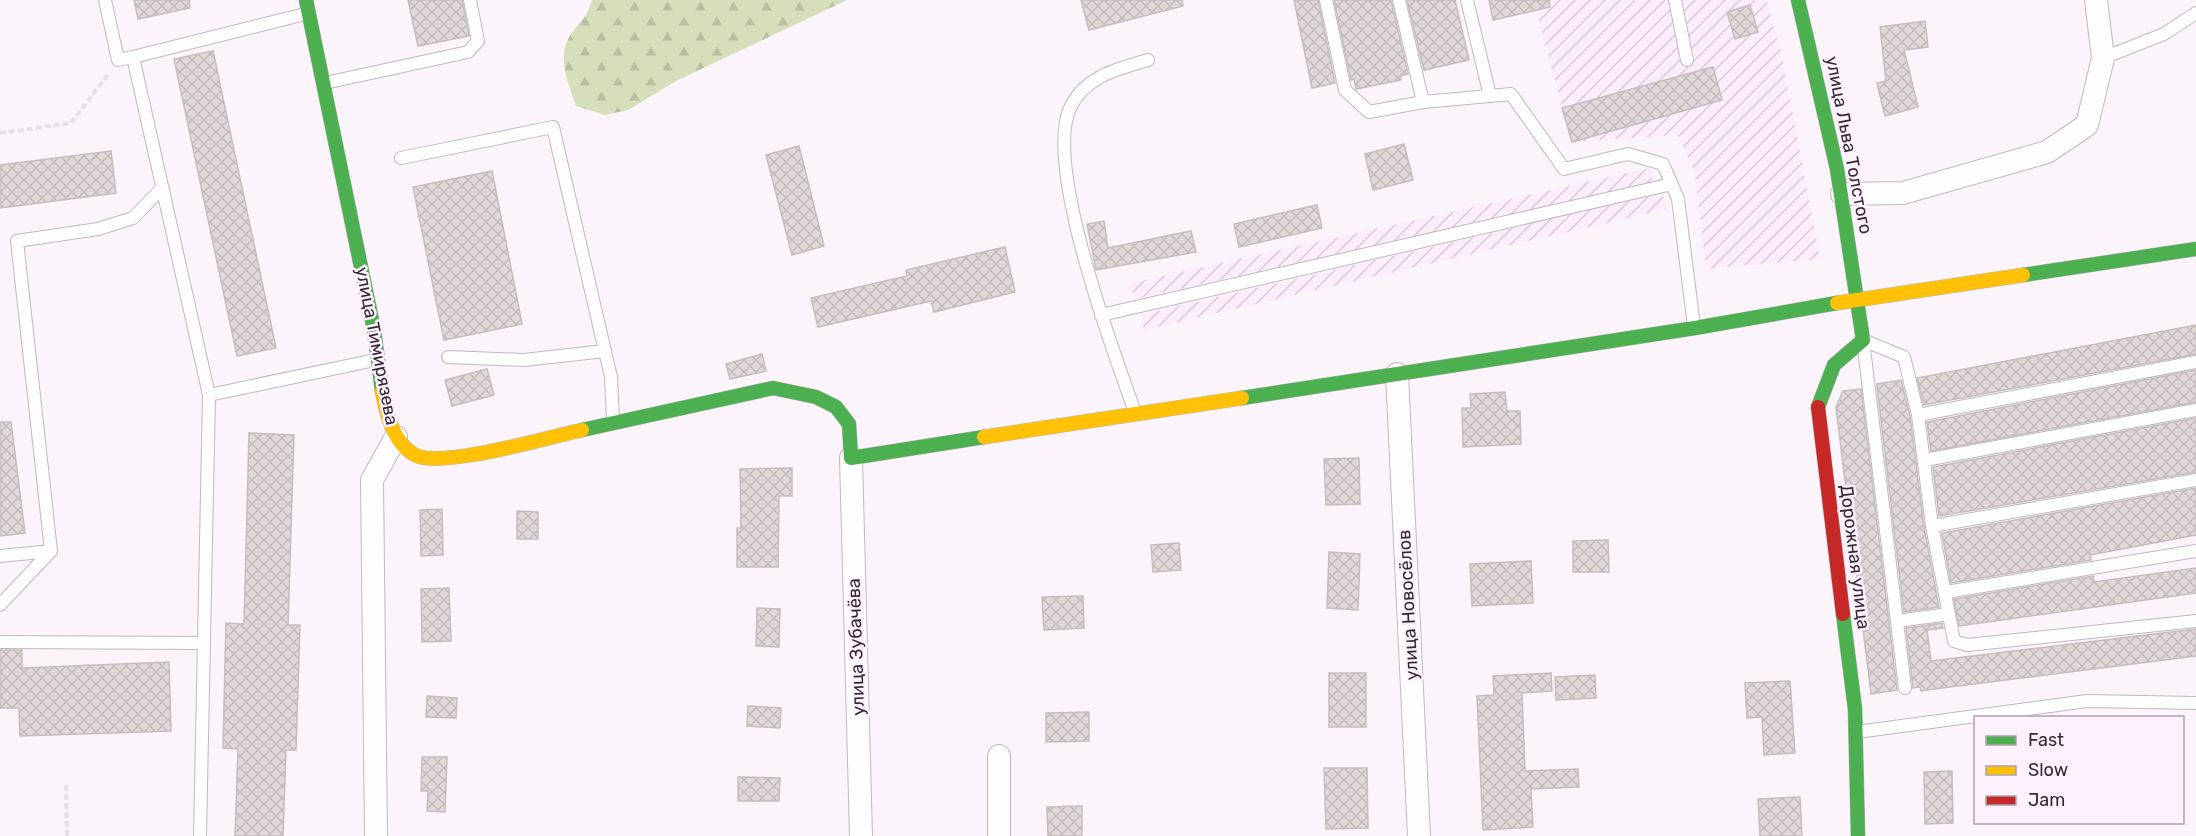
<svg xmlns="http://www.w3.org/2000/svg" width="2196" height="836" font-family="Rubik,sans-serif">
<defs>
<pattern id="industrial-furrows" width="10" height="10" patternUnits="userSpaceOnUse" patternTransform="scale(1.5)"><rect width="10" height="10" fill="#fcecfc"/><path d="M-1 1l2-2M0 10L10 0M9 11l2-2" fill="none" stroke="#d8cbd8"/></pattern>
<pattern id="forest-firs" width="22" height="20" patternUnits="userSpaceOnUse" patternTransform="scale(1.5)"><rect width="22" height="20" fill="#d7dfba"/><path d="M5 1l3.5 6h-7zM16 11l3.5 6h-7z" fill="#b9c0a0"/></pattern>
<pattern id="building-cross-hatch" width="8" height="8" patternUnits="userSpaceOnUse" patternTransform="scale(1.5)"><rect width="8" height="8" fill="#e1d8d9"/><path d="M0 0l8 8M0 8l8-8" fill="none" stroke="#c2babb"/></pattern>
</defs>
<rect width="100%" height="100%" fill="#fbf4fb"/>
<!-- industrial -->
<g fill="url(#industrial-furrows)">
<path d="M 1533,0 L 1766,0 L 1781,51 L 1820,259 L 1706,269 L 1695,173 L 1678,135 L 1572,142 Z"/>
<path d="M 1650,168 L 1654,185 L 1134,299 L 1131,283 Z"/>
<path d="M 1663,193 L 1666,209 L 1144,330 L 1140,315 Z"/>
</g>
<!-- forest -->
<path fill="url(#forest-firs)" d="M 592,0 L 847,0 L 676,81 L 628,110 L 605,115 L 576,106 C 569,85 556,57 570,36 C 579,21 587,19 592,0 Z"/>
<!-- building -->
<g fill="url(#building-cross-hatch)" stroke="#c5bebe" stroke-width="1.5">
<path d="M 134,0 L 189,0 L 190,8 L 138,19 Z"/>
<path d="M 408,0 L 462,0 L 469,36 L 418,46 Z"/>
<path d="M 1081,0 L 1182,0 L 1183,6 L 1089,30 Z"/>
<path d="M 1294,0 L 1318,0 L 1335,83 L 1312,88 Z"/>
<path d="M 1334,0 L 1391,0 L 1408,74 L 1400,76 L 1401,80 L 1356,89 L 1354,79 L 1351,80 Z"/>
<path d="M 1407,0 L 1455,0 L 1469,60 L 1424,70 Z"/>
<path d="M 1489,0 L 1549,0 L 1550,7 L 1493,20 Z"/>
<path d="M 1750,5 L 1758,32 L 1735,39 L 1727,12 Z"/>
<path d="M 1925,21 L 1928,47 L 1904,50 L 1918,107 L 1885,116 L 1877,83 L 1886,81 L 1880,27 Z"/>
<path d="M 213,51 L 276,348 L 237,356 L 174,59 Z"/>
<path d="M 1713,67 L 1722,100 L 1572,142 L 1562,108 Z"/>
<path d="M 1404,144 L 1413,180 L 1373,190 L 1365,154 Z"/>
<path d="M 799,146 L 824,246 L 792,255 L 766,155 Z"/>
<path d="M 111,151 L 116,193 L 0,208 L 0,165 Z"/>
<path d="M 492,171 L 522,324 L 444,340 L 413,187 Z"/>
<path d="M 1317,205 L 1322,228 L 1239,247 L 1234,224 Z"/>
<path d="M 1104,221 L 1108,248 L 1191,231 L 1196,252 L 1096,270 L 1087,224 Z"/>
<path d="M 1005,247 L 1015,292 L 934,312 L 931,301 L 818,327 L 811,298 L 907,276 L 906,270 Z"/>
<path d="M 2196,325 L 2196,354 L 1924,405 L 1917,378 Z"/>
<path d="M 762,354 L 766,371 L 730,379 L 726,364 Z"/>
<path d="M 487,369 L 494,395 L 452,406 L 445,380 Z"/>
<path d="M 2196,370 L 2196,402 L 1931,451 L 1927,422 Z"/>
<path d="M 1901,380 L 1910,416 L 1924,527 L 1939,607 L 1904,612 L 1877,387 L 1877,384 Z"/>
<path d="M 1861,389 L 1897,690 L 1871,694 L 1836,407 L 1843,391 Z"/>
<path d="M 1505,392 L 1507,411 L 1520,411 L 1521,444 L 1463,447 L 1462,408 L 1471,408 L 1470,394 Z"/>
<path d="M 2196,418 L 2196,472 L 1939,516 L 1933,467 Z"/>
<path d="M 0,422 L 11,422 L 25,533 L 0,536 Z"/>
<path d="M 249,433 L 294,435 L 288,625 L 300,625 L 296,750 L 286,750 L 283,836 L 235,836 L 238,749 L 223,748 L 226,623 L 244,624 Z"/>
<path d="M 1359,458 L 1360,504 L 1326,505 L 1324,459 Z"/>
<path d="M 792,468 L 792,496 L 779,496 L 778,567 L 737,567 L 737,528 L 741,528 L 740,469 Z"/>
<path d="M 2196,488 L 2196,535 L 2090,555 L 2091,560 L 1951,583 L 1942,533 Z"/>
<path d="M 442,509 L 443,555 L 421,556 L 420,510 Z"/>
<path d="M 517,511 L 538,512 L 538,539 L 517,539 Z"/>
<path d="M 1608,540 L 1609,572 L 1573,572 L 1573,541 Z"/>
<path d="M 1179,543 L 1181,570 L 1153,572 L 1151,545 Z"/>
<path d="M 1329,552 L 1360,554 L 1358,610 L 1327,608 Z"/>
<path d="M 1531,561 L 1533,603 L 1472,606 L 1470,564 Z"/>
<path d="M 2196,568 L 2196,593 L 1959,626 L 1954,599 L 2093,576 L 2094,582 Z"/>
<path d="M 449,588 L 451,641 L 422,642 L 421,589 Z"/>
<path d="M 1083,596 L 1084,628 L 1044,630 L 1042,597 Z"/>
<path d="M 757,608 L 780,609 L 779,647 L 756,646 Z"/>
<path d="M 1942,623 L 1943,628 L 1927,630 L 1931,661 L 2196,629 L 2196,656 L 1942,688 L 1921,691 L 1920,687 L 1913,688 L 1906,628 Z"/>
<path d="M 0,650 L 22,650 L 22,668 L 169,662 L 171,731 L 20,736 L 19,708 L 0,708 Z"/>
<rect x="1329" y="673" width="37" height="54"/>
<path d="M 1551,673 L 1552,691 L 1522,693 L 1525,771 L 1578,769 L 1579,787 L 1531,789 L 1533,827 L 1483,830 L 1477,696 L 1494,695 L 1493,676 Z"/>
<path d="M 1595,675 L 1596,698 L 1556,700 L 1555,677 Z"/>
<path d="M 1790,681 L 1795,753 L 1764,755 L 1762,717 L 1747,718 L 1745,683 Z"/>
<path d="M 427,696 L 457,698 L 456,718 L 426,717 Z"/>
<path d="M 748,706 L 781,708 L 780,728 L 747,726 Z"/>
<path d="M 1089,712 L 1089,741 L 1046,742 L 1046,713 Z"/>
<path d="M 422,757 L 447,757 L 445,812 L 427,811 L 428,791 L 421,791 Z"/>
<path d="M 1324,768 L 1367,768 L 1368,828 L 1326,829 Z"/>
<path d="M 1952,771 L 1953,823 L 1925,824 L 1924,772 Z"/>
<path d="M 738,777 L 780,778 L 779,801 L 738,801 Z"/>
<path d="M 1800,797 L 1802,836 L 1760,836 L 1758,799 Z"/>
<path d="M 1082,806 L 1082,836 L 1048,836 L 1047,807 Z"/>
</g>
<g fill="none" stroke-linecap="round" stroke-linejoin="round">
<!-- lane casing -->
<g stroke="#c0b9c0" stroke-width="14">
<g id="lane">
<path d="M 105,0 L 118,60 L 133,57 L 209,395 L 375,360"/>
<path d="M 1326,0 L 1345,90 L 1369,112 L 1423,102 L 1511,94 L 1564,169 L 1628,154 L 1663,164 L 1678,199 L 1694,326"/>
<path d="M 1399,0 L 1423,102"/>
<path d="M 1467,0 L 1490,96"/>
<path d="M 1675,0 L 1687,60"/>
<path d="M 133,57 L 309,13"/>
<path d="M 2103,58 L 2164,34 L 2196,13"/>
<path d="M 325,83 L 468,52 L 478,41 L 470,0"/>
<path d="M 401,158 L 553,127 L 611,377 L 613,421"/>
<path d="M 1101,315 L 1672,184"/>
<path d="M 448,357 L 524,360 L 605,351"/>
<path d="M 1135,412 C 1113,351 1044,165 1070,108 C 1085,76 1118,69 1148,60"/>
<path d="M 1918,415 L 2196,362"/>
<path d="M 1925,460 L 2196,410"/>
<path d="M 1932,526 L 2196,480"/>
<path d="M 0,556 L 51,551 L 17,241 L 98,229 L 133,218 L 161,189"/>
<path d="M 1946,592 L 2196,551"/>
<path d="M 0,605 L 51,551"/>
<path d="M 1897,621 L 1949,614"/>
<path d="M 0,642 L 203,643"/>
<path d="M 1905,688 L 1863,340 L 1904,357 L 1918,415 L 1932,526 L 1954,641 L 1967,645 L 2196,621"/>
<path d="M 1857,732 L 2087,701 L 2196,703"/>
<path d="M 200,836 L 209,395"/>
</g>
</g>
<!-- street casing -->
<g stroke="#c0b9c0" stroke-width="24">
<g id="street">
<path d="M 1842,194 L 1903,193 L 2047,152 L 2087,125 L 2103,58 L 2096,0"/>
<path d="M 1397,374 L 1419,836"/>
<path d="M 851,458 L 861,836"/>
<path d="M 376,836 L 372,480 L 396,437"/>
<path d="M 999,836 L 999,756"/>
</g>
</g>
<!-- fast casing -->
<g stroke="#c0b9c0" stroke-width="15">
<g id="fast">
<path d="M 306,0 L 374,330 L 382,391"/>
<path d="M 1798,0 L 1837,169 L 1863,340 L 1834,365 L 1818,407"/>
<path d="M 2023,275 L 2196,249"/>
<path d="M 1242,398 L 1695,328 L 1837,303"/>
<path d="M 582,430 L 773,388 L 816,397 L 836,407 L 849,424 L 851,458 L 984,437"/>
<path d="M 1843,614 L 1855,709 L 1858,836"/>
</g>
</g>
<!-- slow casing -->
<g stroke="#c0b9c0" stroke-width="15">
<g id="slow">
<path d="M 1837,303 L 2023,275"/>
<path d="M 382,391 C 386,413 393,443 415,455 C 441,469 549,437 582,430"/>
<path d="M 984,437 L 1242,398"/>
</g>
</g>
<!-- jam casing -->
<g stroke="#c0b9c0" stroke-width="15">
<path id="jam" d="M 1818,407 L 1843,614"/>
</g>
<!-- path -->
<g stroke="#e5e2e5" stroke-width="4" stroke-dasharray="6 3" stroke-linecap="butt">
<path d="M 0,133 L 71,123 L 109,73"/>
<path d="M 66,785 L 67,836"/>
</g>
<!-- lane -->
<use href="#lane" stroke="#fefdfe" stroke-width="12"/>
<!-- street -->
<use href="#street" stroke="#fefdfe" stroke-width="22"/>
<!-- fast -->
<use href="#fast" stroke="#4caf50" stroke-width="14"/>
<!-- slow -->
<use href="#slow" stroke="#ffc107" stroke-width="14"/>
<!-- jam -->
<use href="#jam" stroke="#c62828" stroke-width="14"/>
</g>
<g text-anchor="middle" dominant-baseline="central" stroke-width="5" stroke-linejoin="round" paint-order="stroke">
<!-- street labels -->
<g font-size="18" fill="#322a33" stroke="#fef1fe">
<text transform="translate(1849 145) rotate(79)">улица Льва Толстого</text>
<text transform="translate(377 346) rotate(79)">улица Тимирязева</text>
<text transform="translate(1855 557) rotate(83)">Дорожная улица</text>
<text transform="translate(1408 605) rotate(-93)">улица Новосёлов</text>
<text transform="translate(856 647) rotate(-92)">улица Зубачёва</text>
</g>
</g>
<!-- legend -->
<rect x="1974" y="716" width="210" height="108" fill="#fef1fe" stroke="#aca1ad" stroke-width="1.5"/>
<rect x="1986" y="736" width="30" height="9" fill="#4caf50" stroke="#aca1ad" stroke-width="1.5"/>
<text x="2028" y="746" font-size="18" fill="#322a33">Fast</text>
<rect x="1986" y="766" width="30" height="9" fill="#ffc107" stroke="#aca1ad" stroke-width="1.5"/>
<text x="2028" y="776" font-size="18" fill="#322a33">Slow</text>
<rect x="1986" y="796" width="30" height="9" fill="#c62828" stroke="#aca1ad" stroke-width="1.5"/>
<text x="2028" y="806" font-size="18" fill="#322a33">Jam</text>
</svg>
